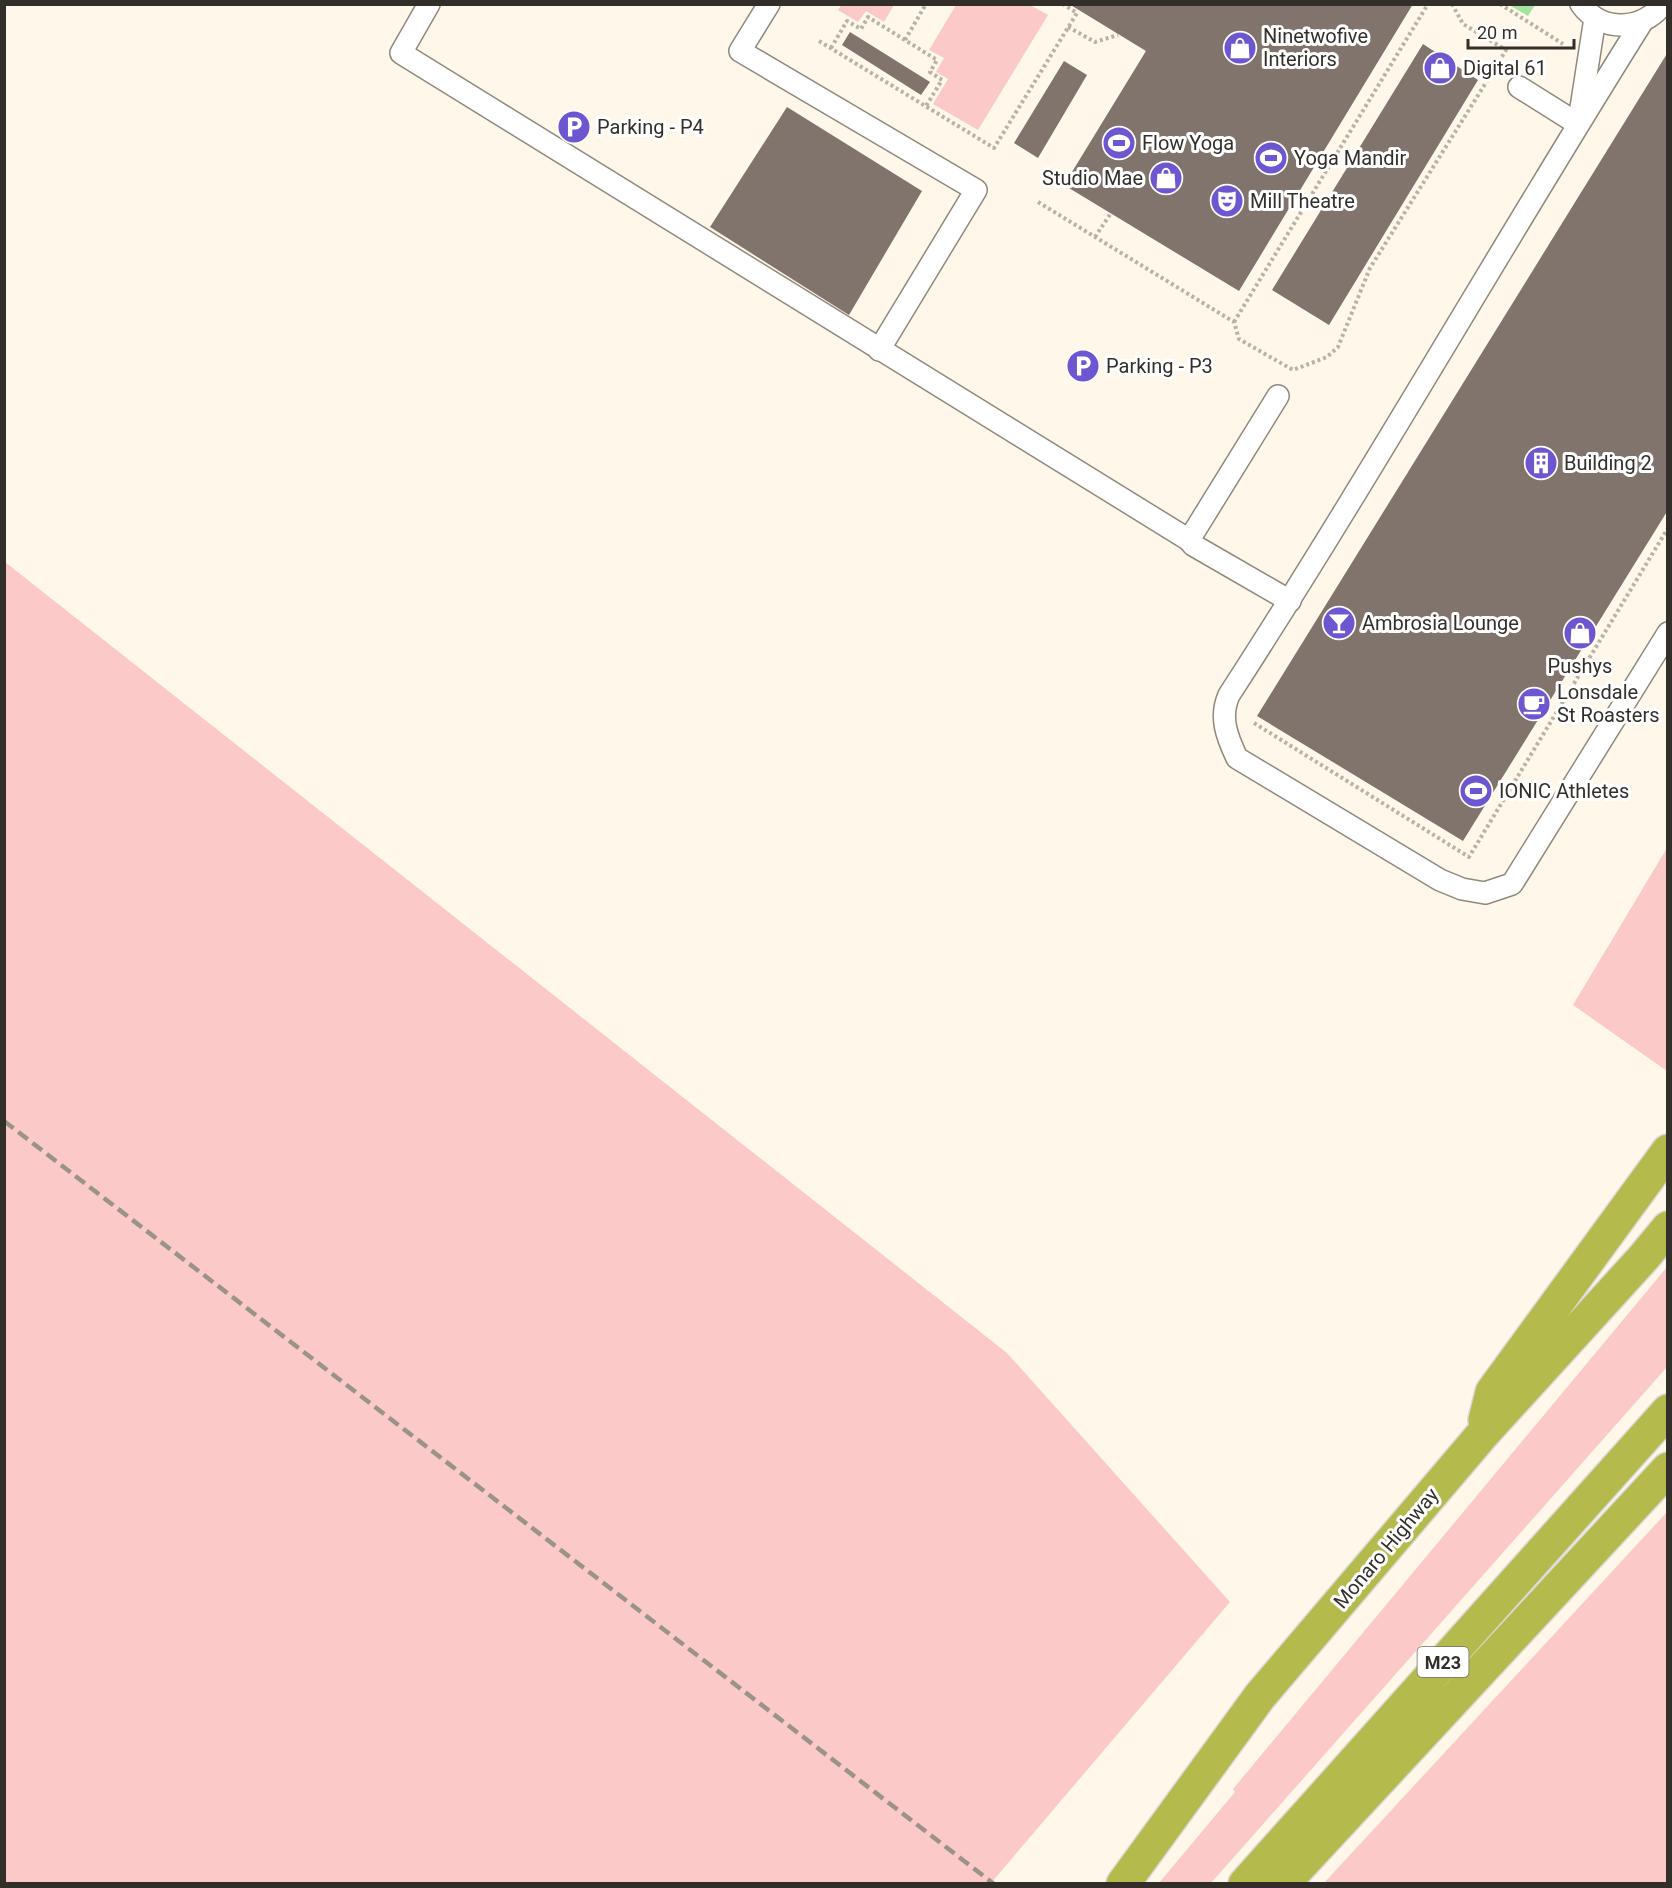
<svg xmlns="http://www.w3.org/2000/svg" width="1672" height="1888" font-family="Roboto,sans-serif">
<rect width="100%" height="100%" fill="#fff7e9"/>
<!-- green -->
<g fill="#fac9c8">
<path d="M 842,4 L 894,4 L 894,5 L 884,22 L 866,11 L 858,22 L 838,10 Z"/>
<path d="M 956,5 L 1030,5 L 1048,15 L 978,130 L 933,104 L 948,79 L 936,72 L 944,58 L 929,50 Z"/>
<path d="M 5,562 L 1007,1353 L 1230,1602 L 991,1883 L 5,1883 Z"/>
<path d="M 1667,848 L 1667,1071 L 1573,1005 Z"/>
<path d="M 1667,1267 L 1667,1367 L 1211,1883 L 1159,1883 L 1235,1792 L 1233,1789 Z"/>
<path d="M 1667,1512 L 1667,1883 L 1324,1883 Z"/>
</g>
<!-- water -->
<path fill="#a5e3a2" d="M 1509,5 L 1535,5 L 1528,16 Z"/>
<!-- building -->
<g fill="#81746d">
<path d="M 1069,4 L 1413,4 L 1239,291 L 1064,185 L 1146,51 Z"/>
<path d="M 850,32 L 930,82 L 921,95 L 842,45 Z"/>
<path d="M 1423,44 L 1478,80 L 1329,325 L 1272,290 Z"/>
<path d="M 1668,52 L 1668,510 L 1463,841 L 1257,716 Z"/>
<path d="M 1064,61 L 1087,75 L 1038,158 L 1014,143 Z"/>
<path d="M 787,107 L 922,191 L 849,315 L 710,227 Z"/>
</g>
<g fill="none" stroke-linecap="round" stroke-linejoin="round">
<!-- service casing -->
<g stroke="#90897c" stroke-width="24">
<g id="service">
<path d="M 429,4 L 401,53 L 1189,540 L 1193,545 L 1290,601"/>
<path d="M 769,4 L 740,51 L 976,190 L 879,350"/>
<path d="M 1581,4 C 1601,33 1643,31 1663,4"/>
<path d="M 1642,22 C 1502,245 1372,474 1229,695 C 1219,717 1227,737 1237,758 L 1440,880 L 1462,889 L 1485,893 L 1512,884 L 1668,633"/>
<path d="M 1519,87 L 1578,124"/>
<path d="M 1580,114 L 1595,18"/>
<path d="M 1189,540 L 1278,396"/>
</g>
</g>
<!-- motorway casing -->
<g stroke="#dadad9" stroke-width="36">
<g id="motorway">
<path d="M 1485,1420 L 1492,1392 L 1668,1151"/>
<path d="M 1123,1884 L 1260,1696 L 1481,1436 L 1644,1257 L 1668,1228"/>
<path d="M 1245,1884 L 1668,1411"/>
<path d="M 1283,1884 L 1668,1469"/>
</g>
</g>
<!-- path -->
<g stroke="#b9b2a7" stroke-width="4" stroke-dasharray="3 3" stroke-linecap="butt">
<path d="M 1452,4 L 1463,24 L 1506,50 L 1496,67"/>
<path d="M 1500,4 L 1563,44"/>
<path d="M 1068,27 L 1095,42 L 1118,35"/>
<path d="M 905,40 L 926,4"/>
<path d="M 819,41 L 994,148 L 1077,13 L 1063,4"/>
<path d="M 831,48 L 847,21 L 861,29 L 868,17 L 937,60 L 930,72 L 942,80 L 926,106"/>
<path d="M 1038,202 L 1234,322 L 1239,339 L 1293,370 L 1327,357 L 1338,347 L 1370,268 L 1492,73"/>
<path d="M 1095,237 L 1111,213"/>
<path d="M 1234,322 L 1428,4"/>
<path d="M 1254,723 L 1469,857 L 1668,528"/>
</g>
<!-- service -->
<use href="#service" stroke="#fff" stroke-width="21"/>
<!-- motorway -->
<use href="#motorway" stroke="#b4bb4c" stroke-width="33"/>
<!-- rail -->
<path stroke="#99938a" stroke-width="4.5" stroke-dasharray="12 6" stroke-linecap="butt" d="M 4,1121 L 994,1884"/>
</g>
<!-- icons -->
<defs>
<g id="shop-disc" transform="scale(1.725)"><circle r="9.5" fill="#6e56d0" stroke="#fff"/><path d="M-5-2.5h2.3a2.7 3.5 0 0 1 5.4 0H5L5.5 6h-11ZM-1.5-2.5h3a1.5 2.3 0 0 0-3 0Z" fill="#fff"/></g>
<g id="parking-disc" transform="scale(1.725)"><circle r="9.5" fill="#6e56d0" stroke="#fff"/><path d="M-3.5-5.5H1a3.5 3.5 0 0 1 0 7H-1V5.5H-3.5ZM-1-3.4V-.6H.8a1.4 1.4 0 0 0 0-2.8Z" fill="#fff"/></g>
<g id="stadium-disc" transform="scale(1.725)"><circle r="9.5" fill="#6e56d0" stroke="#fff"/><path d="M0-5a6.5 5 0 1 0 0 10a6.5 5 0 1 0 0-10ZM-3.5-1.8h7v3.6h-7Z" fill="#fff"/></g>
<g id="theatre-disc" transform="scale(1.725)"><circle r="9.5" fill="#6e56d0" stroke="#fff"/><path d="M-5-5.5Q0-4 5-5.5V0Q5 5 0 6Q-5 5-5 0ZM-3.3-2.5H-1v1.5H-3.3ZM1-2.5H3.3v1.5H1ZM-2.8 1Q0 5.5 2.8 1Z" fill="#fff"/></g>
<g id="building-disc" transform="scale(1.725)"><circle r="9.5" fill="#6e56d0" stroke="#fff"/><path d="M-4-6H4V6H1V3H-1V6H-4ZM-2.5-4.3h1.7v1.8h-1.7ZM.8-4.3h1.7v1.8H.8ZM-2.5-1h1.7V.8h-1.7ZM.8-1h1.7V.8H.8Z" fill="#fff"/></g>
<g id="bar-disc" transform="scale(1.725)"><circle r="9.5" fill="#6e56d0" stroke="#fff"/><path d="M-6-5H6L.8 .8V4.5H3.5V6h-7V4.5H-.8V.8Z" fill="#fff"/></g>
<g id="cafe-disc" transform="scale(1.725)"><circle r="9.5" fill="#6e56d0" stroke="#fff"/><path d="M-5.5-4.5H6V0H3Q3 3.5 0 3.5H-2.5Q-5.5 3.5-5.5 0ZM3-3.2v2h1.7v-2ZM-6 4.5H4V6H-6Z" fill="#fff"/></g>
</defs>
<g fill-rule="evenodd">
<use href="#shop-disc" x="1240" y="48"/>
<use href="#shop-disc" x="1440" y="68"/>
<use href="#parking-disc" x="574" y="127"/>
<use href="#stadium-disc" x="1119" y="143"/>
<use href="#stadium-disc" x="1271" y="158"/>
<use href="#shop-disc" x="1166" y="178"/>
<use href="#theatre-disc" x="1227" y="201"/>
<use href="#parking-disc" x="1083" y="366"/>
<use href="#building-disc" x="1541" y="463"/>
<use href="#bar-disc" x="1339" y="623"/>
<use href="#shop-disc" x="1580" y="633"/>
<use href="#cafe-disc" x="1534" y="704"/>
<use href="#stadium-disc" x="1476" y="791"/>
</g>
<g text-anchor="middle" dominant-baseline="central" stroke-width="6" stroke-linejoin="round" paint-order="stroke">
<!-- shield labels -->
<rect fill="#fff" stroke="#706d6a" stroke-width="1.5" x="1417.5" y="1647" width="51" height="30" rx="4.5"/>
<g font-size="18" font-weight="bold" fill="#322f2a">
<text x="1443" y="1662">M23</text>
</g>
<!-- poi labels -->
<g font-size="20" fill="#322f2a" stroke="#fff" text-anchor="start">
<text x="1263" y="36">Ninetwofive<tspan x="1263" dy="23">Interiors</tspan></text>
<text x="1463" y="68">Digital 61</text>
<text x="597" y="127">Parking - P4</text>
<text x="1142" y="143">Flow Yoga</text>
<text x="1294" y="158">Yoga Mandir</text>
<text x="1143" y="178" text-anchor="end">Studio Mae</text>
<text x="1250" y="201">Mill Theatre</text>
<text x="1106" y="366">Parking - P3</text>
<text x="1564" y="463">Building 2</text>
<text x="1362" y="623">Ambrosia Lounge</text>
<text x="1580" y="666" text-anchor="middle">Pushys</text>
<text x="1557" y="692">Lonsdale<tspan x="1557" dy="23">St Roasters</tspan></text>
<text x="1499" y="791">IONIC Athletes</text>
</g>
<!-- street labels -->
<g font-size="20" fill="#322f2a" stroke="#fff">
<text transform="translate(1386 1548) rotate(-50)">Monaro Highway</text>
</g>
</g>
<!-- border -->
<rect width="1672" height="1888" fill="none" stroke="#322f2a" stroke-width="12"/>
<!-- scale -->
<path d="M1468 39v9h106v-9" fill="none" stroke="#322f2a" stroke-width="3"/>
<text x="1477" y="39" font-size="18" fill="#322f2a" stroke="#ffffff" stroke-width="4.5" paint-order="stroke">20 m</text>
</svg>
